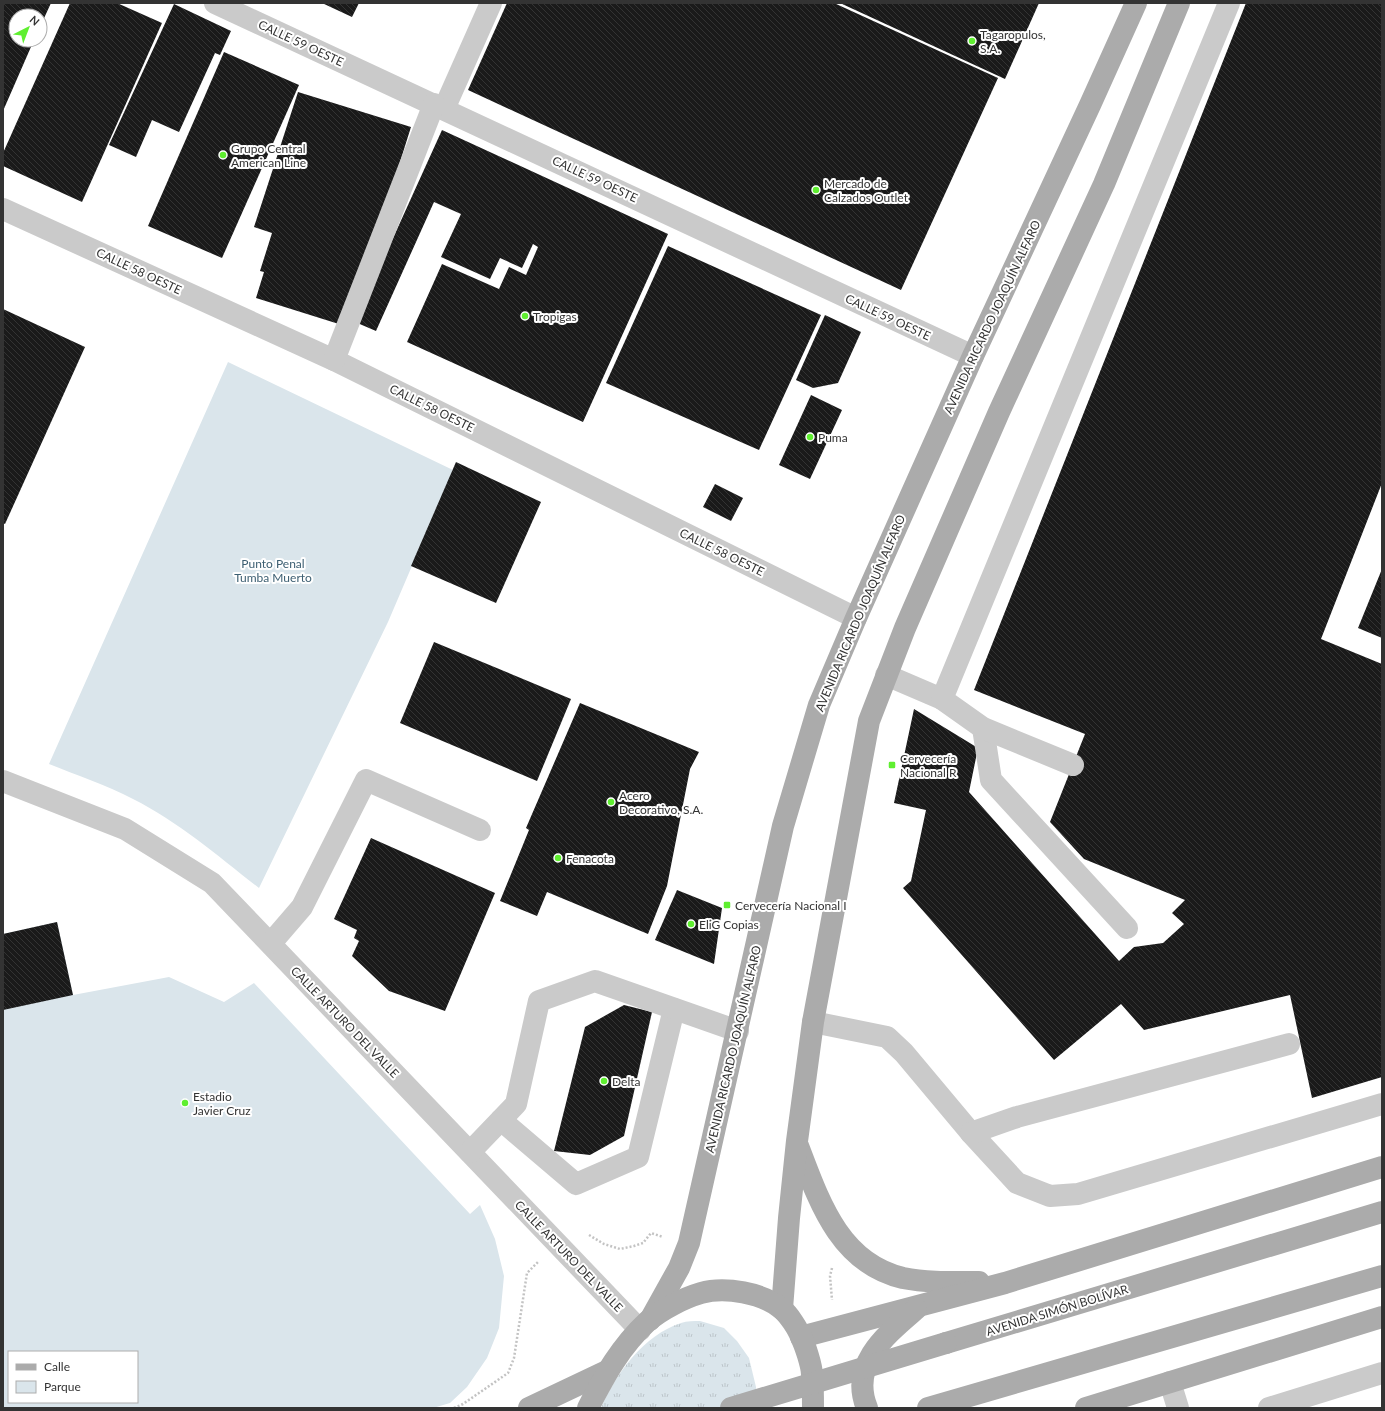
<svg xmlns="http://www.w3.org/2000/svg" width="1385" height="1411" font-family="Lato,sans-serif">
<defs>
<pattern id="grass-tufts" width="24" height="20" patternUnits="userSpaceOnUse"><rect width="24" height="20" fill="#dae5eb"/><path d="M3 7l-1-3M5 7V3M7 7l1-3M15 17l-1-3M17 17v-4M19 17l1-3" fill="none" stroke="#bcc5ca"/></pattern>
<pattern id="building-back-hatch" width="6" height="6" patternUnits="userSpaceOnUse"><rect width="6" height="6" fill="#1a1a1a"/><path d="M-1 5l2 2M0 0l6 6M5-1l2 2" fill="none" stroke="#333"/></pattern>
</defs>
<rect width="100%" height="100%" fill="#fff"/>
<!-- grass -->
<path fill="url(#grass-tufts)" d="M 700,1321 L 724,1328 L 737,1341 L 749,1358 L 756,1387 L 756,1408 L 601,1408 C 616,1373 644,1335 681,1323 C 687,1321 694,1321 700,1321 Z"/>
<!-- park -->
<g fill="#dae5eb" fill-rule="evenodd">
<path d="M 228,362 L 453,470 L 388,622 L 259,888 C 219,857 179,822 133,799 C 107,785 76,775 49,764 Z"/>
<path d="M 57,922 L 73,995 L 169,977 L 224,1002 L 254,983 L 470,1214 L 480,1205 L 495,1239 L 504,1276 L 499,1328 L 487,1358 L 467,1387 L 450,1403 L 433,1408 L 3,1408 L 3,934 ZM 9,1352 L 137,1352 L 137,1402 L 9,1402 Z"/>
</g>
<!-- building -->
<g fill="url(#building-back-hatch)">
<path d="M 3,3 L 51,3 L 40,27 L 40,16 L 16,16 L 16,40 L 34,40 L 3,111 Z"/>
<path d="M 70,3 L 117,3 L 162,23 L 82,202 L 3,166 L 3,153 Z"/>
<path d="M 322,3 L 359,3 L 352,17 Z"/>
<path d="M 507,3 L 834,3 L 998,78 L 901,290 L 468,90 Z"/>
<path d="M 840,3 L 1039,3 L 1005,79 Z"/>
<path d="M 1246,3 L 1382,3 L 1382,483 L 1321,639 L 1382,664 L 1382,1077 L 1312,1098 L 1290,995 L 1144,1030 L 1121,1004 L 1054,1060 L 903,888 L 911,881 L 926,810 L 894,803 L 914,709 L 978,748 L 969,792 L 1119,961 L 1134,947 L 1163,943 L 1184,924 L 1172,913 L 1185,900 L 1084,859 L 1050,822 L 1085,734 L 974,690 Z"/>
<path d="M 174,4 L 231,31 L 220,55 L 215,53 L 179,132 L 152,120 L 136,157 L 109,145 Z"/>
<path d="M 224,52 L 299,85 L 222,258 L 148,226 Z"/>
<path d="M 298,92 L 411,127 L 356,302 L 342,325 L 256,298 L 264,272 L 260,271 L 272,233 L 254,227 Z"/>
<path d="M 442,130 L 668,234 L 583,422 L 407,342 L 442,264 L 499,289 L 509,267 L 526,275 L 538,247 L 533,244 L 522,268 L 500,258 L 490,279 L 441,257 L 461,214 L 434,202 L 376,331 L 355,322 Z"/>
<path d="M 668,246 L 821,315 L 759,450 L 606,383 Z"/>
<path d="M 3,309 L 85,347 L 5,524 L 3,523 Z"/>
<path d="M 825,315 L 861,332 L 838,383 L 813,388 L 796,380 Z"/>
<path d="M 811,395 L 842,410 L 810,479 L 779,465 Z"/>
<path d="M 456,462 L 541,502 L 496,603 L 411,566 Z"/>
<path d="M 715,484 L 743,498 L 731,521 L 703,507 Z"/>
<path d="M 1382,569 L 1382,638 L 1358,628 Z"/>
<path d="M 434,642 L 571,699 L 537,781 L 400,723 Z"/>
<path d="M 580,703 L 699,752 L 690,769 L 667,886 L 648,934 L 547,892 L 537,916 L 500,901 L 529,830 L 526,828 Z"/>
<path d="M 371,838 L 495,893 L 445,1011 L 389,991 L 352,956 L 359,941 L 354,938 L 357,930 L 334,919 Z"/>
<path d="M 677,890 L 722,908 L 714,964 L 655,940 Z"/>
<path d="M 57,922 L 73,995 L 3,1010 L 3,934 Z"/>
<path d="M 624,1005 L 652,1012 L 624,1136 L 590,1155 L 554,1151 L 585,1027 Z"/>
</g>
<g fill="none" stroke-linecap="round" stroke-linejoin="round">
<!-- path -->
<g stroke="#c3c3c3" stroke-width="2.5" stroke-dasharray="2 2" stroke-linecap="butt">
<path d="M 589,1235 L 604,1244 L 620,1249 L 634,1246 L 643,1243 L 651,1233 L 663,1237"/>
<path d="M 832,1268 L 830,1276 L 832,1300"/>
<path d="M 454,1408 L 463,1404 L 508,1373 L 514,1358 L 527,1273 L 539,1261"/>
</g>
<!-- minor -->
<g stroke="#cacaca" stroke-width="22">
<path d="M 215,3 L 973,356"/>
<path d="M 444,109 L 491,3"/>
<path d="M 3,209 L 334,360 L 856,618"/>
<path d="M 334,360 L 434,104"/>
<path d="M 886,675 L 942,699"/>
<path d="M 983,728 L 991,780 L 1127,928"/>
<path d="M 1073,765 L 983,728 L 942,699 L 1229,3"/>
<path d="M 3,781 L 125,829 L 212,883 L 640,1330"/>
<path d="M 271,943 L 302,907 L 366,780 L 480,830"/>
<path d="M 813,1022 L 887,1037 L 904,1053 L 971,1133 L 1017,1183 L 1050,1196 L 1078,1194 L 1382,1104"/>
<path d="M 501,1120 L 576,1184 L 638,1157 L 674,1009"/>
<path d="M 971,1133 L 1017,1117 L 1289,1044"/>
<path d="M 470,1152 L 516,1104 L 539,1001 L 595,981 L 738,1031"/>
<path d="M 1170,1382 L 1178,1408"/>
<path d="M 1269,1408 L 1382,1373"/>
</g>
<!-- major -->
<g stroke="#ababab" stroke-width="22">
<path d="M 798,1146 C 819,1201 839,1263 903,1278 C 928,1283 954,1282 979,1282"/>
<path d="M 782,1309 L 789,1218 L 797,1141 L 813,1022 L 869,721 L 905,628 L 999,412 L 1104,184 L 1179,3"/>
<path d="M 650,1320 L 679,1268 L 689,1243 L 783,826 L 819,705 L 856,618 L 973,356 L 1090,105 L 1136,3"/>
<path d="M 801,1337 L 1005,1283 L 1382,1167"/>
<path d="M 946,1343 L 1382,1212"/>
<path d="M 529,1408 L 607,1371"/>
<path d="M 588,1408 C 605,1375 620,1347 648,1321 C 662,1309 684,1298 701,1293 C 725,1286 763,1293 782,1309 C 789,1315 798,1329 801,1337 C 805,1345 812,1366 812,1375 C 813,1386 813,1397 813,1408"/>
<path d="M 867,1408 C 849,1364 886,1335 916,1309"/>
<path d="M 928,1408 L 1382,1276"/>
<path d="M 1086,1408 L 1382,1317"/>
</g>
<!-- major-bridge -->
<path stroke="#ababab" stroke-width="22" d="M 731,1408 L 946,1343"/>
</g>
<!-- markers -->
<g fill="#5fef30" stroke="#fff" stroke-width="1.5">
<circle cx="972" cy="41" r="4"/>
<circle cx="223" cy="155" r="4"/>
<circle cx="816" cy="190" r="4"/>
<circle cx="525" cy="316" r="4"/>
<circle cx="810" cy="437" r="4"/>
<rect x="888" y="761" width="8" height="8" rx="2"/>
<circle cx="611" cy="802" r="4"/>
<circle cx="558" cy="858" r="4"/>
<rect x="723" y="901" width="8" height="8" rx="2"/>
<circle cx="691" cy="924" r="4"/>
<circle cx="604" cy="1081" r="4"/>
<circle cx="185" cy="1103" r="4"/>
</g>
<g text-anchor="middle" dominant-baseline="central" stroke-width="4" stroke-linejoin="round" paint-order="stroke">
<!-- poi labels -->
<g font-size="12" fill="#333" stroke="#fff" text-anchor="start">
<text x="980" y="34">Tagaropulos,<tspan x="980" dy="14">S.A.</tspan></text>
<text x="231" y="148">Grupo Central<tspan x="231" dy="14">American Line</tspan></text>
<text x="824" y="183">Mercado de<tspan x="824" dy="14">Calzados Outlet</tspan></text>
<text x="533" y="316">Tropigas</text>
<text x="818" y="437">Puma</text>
<text x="900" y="758">Cervecería<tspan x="900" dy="14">Nacional R</tspan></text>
<text x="619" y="795">Acero<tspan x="619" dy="14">Decorativo, S.A.</tspan></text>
<text x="566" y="858">Fenacota</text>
<text x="735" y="905">Cervecería Nacional I</text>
<text x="699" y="924">EliG Copias</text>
<text x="612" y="1081">Delta</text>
<text x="193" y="1096">Estadio<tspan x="193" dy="14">Javier Cruz</tspan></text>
</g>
<!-- street labels -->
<g font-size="12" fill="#333" stroke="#fff">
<text transform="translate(301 43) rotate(25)">CALLE 59 OESTE</text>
<text transform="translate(595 179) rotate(25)">CALLE 59 OESTE</text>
<text transform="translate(139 271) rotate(25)">CALLE 58 OESTE</text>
<text transform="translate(888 317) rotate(25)">CALLE 59 OESTE</text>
<text transform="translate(992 317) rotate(-65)">AVENIDA RICARDO JOAQUÍN ALFARO</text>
<text transform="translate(432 408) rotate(26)">CALLE 58 OESTE</text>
<text transform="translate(722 552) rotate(26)">CALLE 58 OESTE</text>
<text transform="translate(860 613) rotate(-67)">AVENIDA RICARDO JOAQUÍN ALFARO</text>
<text transform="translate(345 1022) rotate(46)">CALLE ARTURO DEL VALLE</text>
<text transform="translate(733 1049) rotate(-77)">AVENIDA RICARDO JOAQUÍN ALFARO</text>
<text transform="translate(569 1256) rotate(46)">CALLE ARTURO DEL VALLE</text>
<text transform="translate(1057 1310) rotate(-17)">AVENIDA SIMÓN BOLÍVAR</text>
</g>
<!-- park labels -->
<g font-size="12" fill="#3d5f72" stroke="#fff">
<text x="273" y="563">Punto Penal<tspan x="273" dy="14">Tumba Muerto</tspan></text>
</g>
</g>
<!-- border -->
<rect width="1385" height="1411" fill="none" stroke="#333333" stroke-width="8"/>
<!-- legend -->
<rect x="8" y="1351" width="130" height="52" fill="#ffffff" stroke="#adadad"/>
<rect x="16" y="1364" width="20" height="6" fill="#ababab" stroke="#adadad"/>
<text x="44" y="1371" font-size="12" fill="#333333">Calle</text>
<rect x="16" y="1381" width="20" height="12" fill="#dae5eb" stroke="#adadad"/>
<text x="44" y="1391" font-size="12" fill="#333333">Parque</text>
<!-- north arrow -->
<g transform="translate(28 28) rotate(42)"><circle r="19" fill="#ffffff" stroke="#adadad"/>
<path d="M0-3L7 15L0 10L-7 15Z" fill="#5fef30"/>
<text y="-6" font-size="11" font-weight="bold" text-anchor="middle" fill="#333333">N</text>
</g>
</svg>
